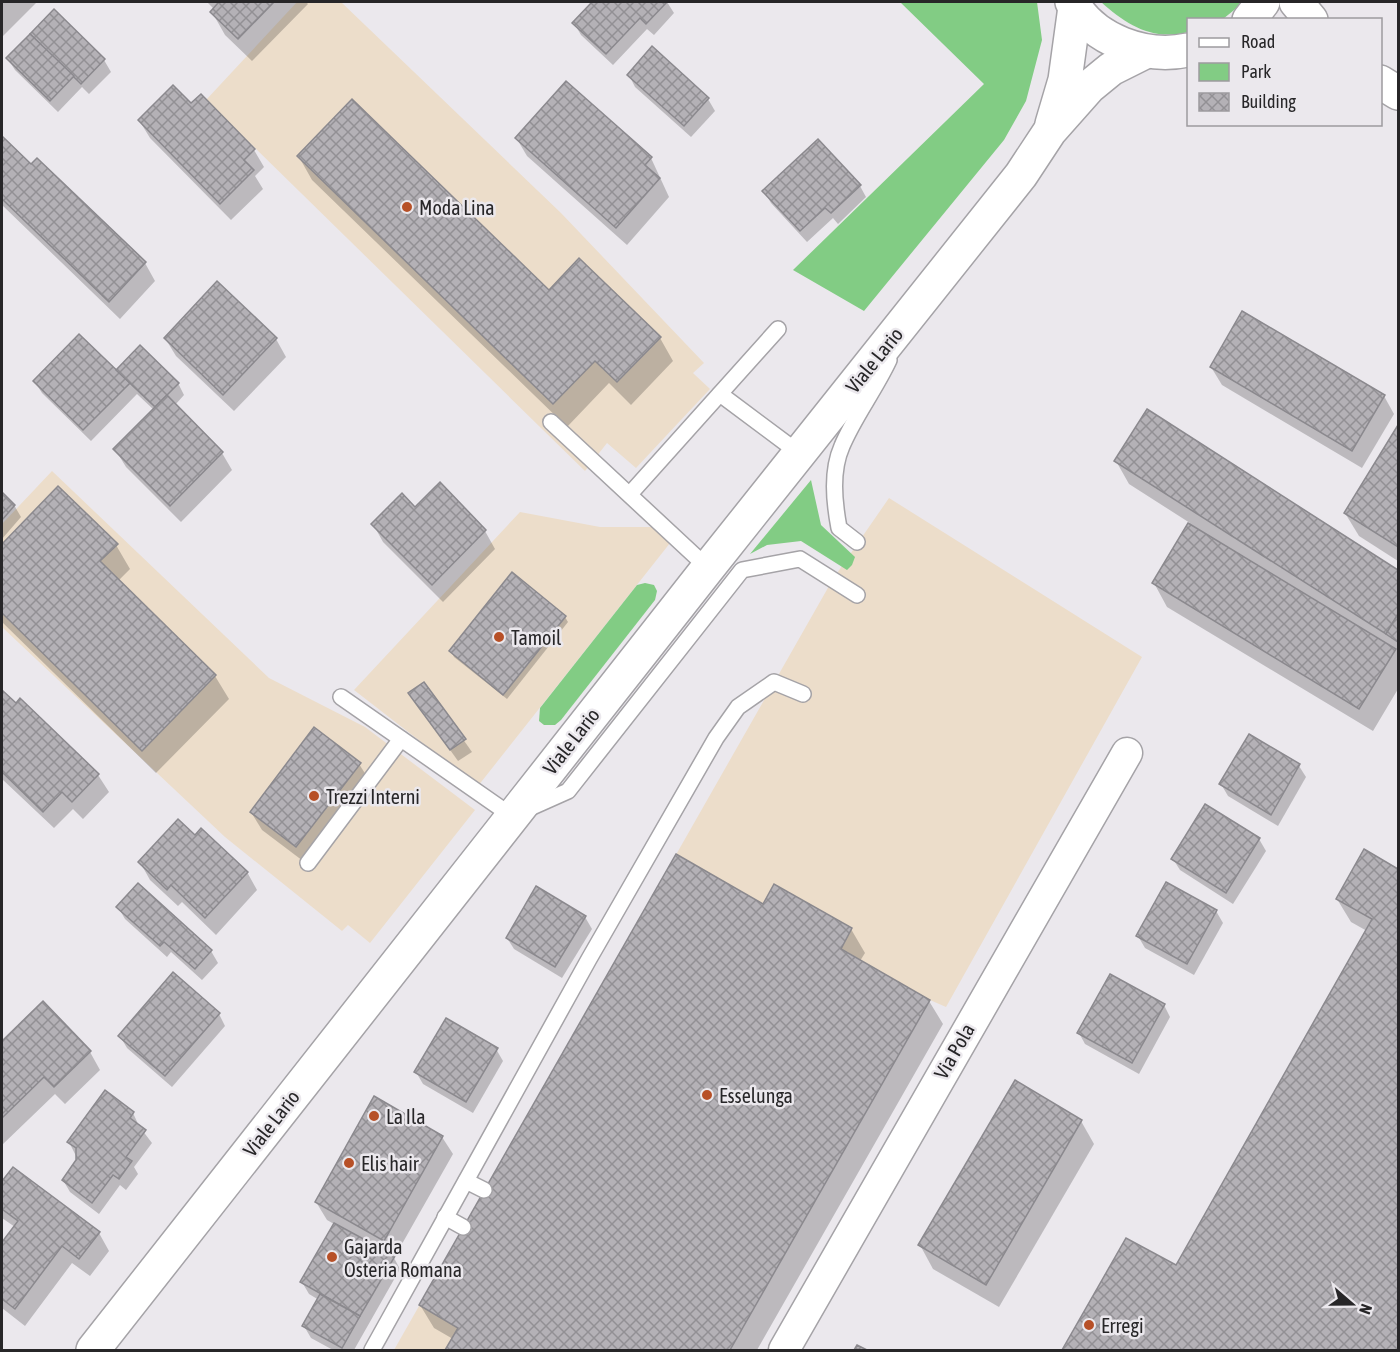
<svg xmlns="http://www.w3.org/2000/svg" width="1400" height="1352" font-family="'Asap Condensed',sans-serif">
<defs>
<pattern id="building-cross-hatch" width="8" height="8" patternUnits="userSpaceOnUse" patternTransform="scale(1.5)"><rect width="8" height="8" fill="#b4b1b6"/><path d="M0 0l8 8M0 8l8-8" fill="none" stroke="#929094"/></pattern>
</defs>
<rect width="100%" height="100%" fill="#ebe8ed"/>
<!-- commercial -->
<g fill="#ecddca">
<path d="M 297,2 L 341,2 L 561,213 L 704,363 L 693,373 L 710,389 L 636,468 L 607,443 L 585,471 L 206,100 Z"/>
<path d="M 52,471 L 269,678 L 365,727 L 475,810 L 370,943 L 348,925 L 342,931 L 225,837 L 2,627 L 2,524 Z"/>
<path d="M 889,498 L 1142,657 L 946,1007 L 930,1000 L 730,1350 L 394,1350 L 833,579 Z"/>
<path d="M 520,512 L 600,527 L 661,527 L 674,538 L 478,786 L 354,690 Z"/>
</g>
<!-- green -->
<g fill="#82cc84">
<path d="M 900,2 L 1037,2 L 1042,40 L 1026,101 L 1004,140 L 864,311 L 793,270 L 984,84 Z"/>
<path d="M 1101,2 L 1244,2 L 1223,19 L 1188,20 L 1188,32 C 1152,41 1127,25 1101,2 Z"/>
<path d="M 811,480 L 821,525 L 855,557 L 852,565 L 847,570 L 801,541 L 767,545 L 750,554 Z"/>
<path d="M 645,583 L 654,585 L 657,591 L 655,600 L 561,720 L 555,725 L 544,725 L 539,721 L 540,708 L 637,585 Z"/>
</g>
<!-- shadow -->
<g fill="#0003">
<path d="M 2,2 L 37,2 L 2,37 Z"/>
<path d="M 207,2 L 306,2 L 308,4 L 252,61 L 225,35 L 212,12 L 214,9 Z"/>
<path d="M 594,2 L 667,2 L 674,13 L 654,35 L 647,29 L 613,65 L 581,35 L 574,23 Z"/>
<path d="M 54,11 L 104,60 L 111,72 L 89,94 L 82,87 L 58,112 L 15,70 L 8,59 Z"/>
<path d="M 629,75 L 708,99 L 715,111 L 691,137 L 635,87 Z"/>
<path d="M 191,105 L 254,150 L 264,167 L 255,176 L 263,189 L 231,220 L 150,138 L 139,120 Z"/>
<path d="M 2,138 L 31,166 L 37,160 L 145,263 L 155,281 L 120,319 L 2,205 Z"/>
<path d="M 517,139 L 651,158 L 669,197 L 627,245 L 527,156 Z"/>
<path d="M 299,157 L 549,292 L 660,338 L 673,361 L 631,405 L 609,383 L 567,427 L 312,180 Z"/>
<path d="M 860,186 L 866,197 L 838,224 L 833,218 L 807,242 L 771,203 L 764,191 Z"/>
<path d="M 165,338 L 276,339 L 286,357 L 234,411 L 176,356 Z"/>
<path d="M 1211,367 L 1384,396 L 1394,414 L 1362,468 L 1222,385 Z"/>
<path d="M 116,372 L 178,383 L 184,395 L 175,405 L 222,453 L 232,470 L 181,522 L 126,467 L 115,449 L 154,410 L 137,394 L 91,441 L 42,393 L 35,382 Z"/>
<path d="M 1147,411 L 1398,572 L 1398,689 L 1373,731 L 1167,607 L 1154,583 L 1190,523 L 1129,484 L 1116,461 Z"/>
<path d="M 1398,428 L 1398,561 L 1359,536 L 1345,513 Z"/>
<path d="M 440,485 L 485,531 L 495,549 L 443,602 L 383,542 L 373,524 L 415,509 Z"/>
<path d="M 58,488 L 116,545 L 130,569 L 118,581 L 215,676 L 229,699 L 156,773 L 2,622 L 2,546 Z"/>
<path d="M 2,494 L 14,505 L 21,517 L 2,539 Z"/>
<path d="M 565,617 L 568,622 L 507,699 L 454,657 L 451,651 Z"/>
<path d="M 424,684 L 472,752 L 458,761 L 410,694 Z"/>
<path d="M 2,692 L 98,775 L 109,792 L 83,819 L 73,809 L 54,828 L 2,779 Z"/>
<path d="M 1249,736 L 1299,766 L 1306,777 L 1278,826 L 1228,796 L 1221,784 Z"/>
<path d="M 359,764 L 370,781 L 307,864 L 262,830 L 251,812 Z"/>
<path d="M 1259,839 L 1266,851 L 1233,904 L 1180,870 L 1173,859 Z"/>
<path d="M 1365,851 L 1398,870 L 1398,1350 L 1064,1350 L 1127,1240 L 1176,1267 L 1367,931 L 1351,922 L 1337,899 Z"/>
<path d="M 140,862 L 247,872 L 257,890 L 216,935 L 182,902 L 178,906 L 150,880 Z"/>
<path d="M 764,906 L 851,929 L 865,953 L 860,961 L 929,1001 L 943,1024 L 757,1350 L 447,1350 L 453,1339 L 434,1328 L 420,1305 Z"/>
<path d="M 118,907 L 211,951 L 218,963 L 202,980 L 171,952 L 167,957 L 125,919 Z"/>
<path d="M 1216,911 L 1223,923 L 1194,975 L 1145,948 L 1138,936 Z"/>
<path d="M 585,917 L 592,929 L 562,978 L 514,949 L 507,938 Z"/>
<path d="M 43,1003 L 90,1052 L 100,1070 L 65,1104 L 55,1094 L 2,1145 L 2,1043 Z"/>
<path d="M 1164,1005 L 1170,1017 L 1139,1074 L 1085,1044 L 1079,1033 Z"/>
<path d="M 219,1014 L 225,1026 L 172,1087 L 127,1048 L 120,1036 Z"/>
<path d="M 496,1049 L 503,1061 L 473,1113 L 423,1084 L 416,1072 Z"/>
<path d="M 133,1113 L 139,1126 L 152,1143 L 134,1167 L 138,1174 L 126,1190 L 120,1185 L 99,1214 L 70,1192 L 63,1180 L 78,1160 L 69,1142 Z"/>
<path d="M 1081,1121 L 1094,1144 L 999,1307 L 933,1269 L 920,1245 Z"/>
<path d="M 442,1137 L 453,1154 L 394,1258 L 400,1269 L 354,1350 L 333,1350 L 311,1338 L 304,1326 L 319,1300 L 309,1294 L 302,1282 L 334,1224 L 327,1220 L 316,1202 Z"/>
<path d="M 13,1169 L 99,1233 L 109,1251 L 90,1276 L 72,1263 L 25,1326 L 2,1308 L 2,1245 L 15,1227 L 2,1218 L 2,1184 Z"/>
</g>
<!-- building -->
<g fill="url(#building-cross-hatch)" stroke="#8b898e" stroke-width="1.5">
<path d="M 216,2 L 274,2 L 238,39 L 210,12 L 218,3 Z"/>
<path d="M 592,2 L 667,2 L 646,24 L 640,18 L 606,54 L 572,23 Z"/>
<path d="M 54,9 L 105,59 L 81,84 L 30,34 Z"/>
<path d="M 30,34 L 74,76 L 50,101 L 6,58 Z"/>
<path d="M 652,46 L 709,98 L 684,126 L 627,75 Z"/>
<path d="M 566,81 L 652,157 L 645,165 L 660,178 L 616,228 L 515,138 Z"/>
<path d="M 173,85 L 191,103 L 201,94 L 255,149 L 244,160 L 254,170 L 220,204 L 138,120 Z"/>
<path d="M 352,99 L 549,290 L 579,258 L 661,337 L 617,382 L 595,361 L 553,404 L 297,156 Z"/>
<path d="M 2,136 L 31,164 L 37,158 L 146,262 L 109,302 L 2,199 Z"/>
<path d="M 818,139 L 861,185 L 831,213 L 825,208 L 800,231 L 762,191 Z"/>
<path d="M 217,281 L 277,338 L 223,395 L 164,338 Z"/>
<path d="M 1242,311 L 1385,395 L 1352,451 L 1210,367 Z"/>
<path d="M 79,334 L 130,383 L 83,430 L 33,381 Z"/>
<path d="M 140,345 L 179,383 L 155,407 L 116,370 Z"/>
<path d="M 167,395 L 223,452 L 170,506 L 113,449 Z"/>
<path d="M 1147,409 L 1398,570 L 1398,614 L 1386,634 L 1114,461 Z"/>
<path d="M 1398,425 L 1398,547 L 1344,513 Z"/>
<path d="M 440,482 L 486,530 L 432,585 L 371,524 L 402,493 L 415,507 Z"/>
<path d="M 58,486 L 118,544 L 100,561 L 216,675 L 142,751 L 2,613 L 2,544 Z"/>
<path d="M 2,492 L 15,505 L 2,520 Z"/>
<path d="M 1188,523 L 1396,649 L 1359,709 L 1152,583 Z"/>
<path d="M 512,572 L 566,616 L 503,695 L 449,651 Z"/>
<path d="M 1398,614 L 1398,642 L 1386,634 Z"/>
<path d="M 424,682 L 466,739 L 450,750 L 408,693 Z"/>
<path d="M 2,690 L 16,703 L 20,698 L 99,774 L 72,802 L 62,792 L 43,812 L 2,772 Z"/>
<path d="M 314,727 L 361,763 L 296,847 L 250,812 Z"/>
<path d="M 1249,734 L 1300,764 L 1271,815 L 1219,784 Z"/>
<path d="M 1205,804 L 1260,838 L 1226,893 L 1171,859 Z"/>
<path d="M 178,819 L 195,835 L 201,828 L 248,872 L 205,918 L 171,885 L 167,890 L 138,862 Z"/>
<path d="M 1364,849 L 1398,869 L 1398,1350 L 1062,1350 L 1126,1238 L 1176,1265 L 1372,919 L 1336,899 Z"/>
<path d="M 676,854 L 763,904 L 774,884 L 852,928 L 841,949 L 930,1000 L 730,1350 L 445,1350 L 458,1328 L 419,1305 Z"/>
<path d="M 1166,882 L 1217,910 L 1187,964 L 1136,936 Z"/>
<path d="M 138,883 L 212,950 L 195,969 L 164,942 L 160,946 L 116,907 Z"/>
<path d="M 536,886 L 586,916 L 555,967 L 506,938 Z"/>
<path d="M 173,972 L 220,1013 L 165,1076 L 118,1036 Z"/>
<path d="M 1110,974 L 1165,1004 L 1132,1063 L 1077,1033 Z"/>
<path d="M 43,1001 L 91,1051 L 54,1087 L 44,1077 L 2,1118 L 2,1041 Z"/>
<path d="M 446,1018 L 498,1048 L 466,1102 L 414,1072 Z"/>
<path d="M 1015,1080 L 1082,1120 L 986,1285 L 918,1245 Z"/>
<path d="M 105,1090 L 134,1112 L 130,1118 L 146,1130 L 126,1157 L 132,1161 L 119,1179 L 113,1175 L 92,1203 L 62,1180 L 76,1160 L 76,1148 L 67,1142 Z"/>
<path d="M 374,1096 L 443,1136 L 384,1241 L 315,1202 Z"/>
<path d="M 13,1167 L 100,1232 L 79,1259 L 62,1246 L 15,1309 L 2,1299 L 2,1242 L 18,1221 L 2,1209 L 2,1181 Z"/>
<path d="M 334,1223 L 395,1256 L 360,1316 L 300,1282 Z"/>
<path d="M 320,1294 L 360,1316 L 342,1348 L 302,1326 Z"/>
<path d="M 857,1345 L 867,1350 L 854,1350 Z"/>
</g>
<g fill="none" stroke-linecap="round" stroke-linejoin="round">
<!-- service casing -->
<g stroke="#a5a3a7" stroke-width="18">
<g id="service">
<path d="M 720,394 L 799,453"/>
<path d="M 551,422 L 708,568"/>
<path d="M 630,494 L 778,329"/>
<path d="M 857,542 L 839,528 C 834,501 831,471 842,446 C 854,417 875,390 889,360"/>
<path d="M 341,697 L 512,816 L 568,791 L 742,570 L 800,559 L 857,595"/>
<path d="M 308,863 L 401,739"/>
<path d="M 466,1181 L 484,1190"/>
<path d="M 445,1217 L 463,1227"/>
<path d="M 372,1350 L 589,959 L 716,738 L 738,707 L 774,682 L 803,694"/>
</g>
</g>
<!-- minor casing -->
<g stroke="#a5a3a7" stroke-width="33">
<path id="minor" d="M 784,1350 L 1127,753"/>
</g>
<!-- secondary casing -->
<g stroke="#a5a3a7" stroke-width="36">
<g id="secondary">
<path d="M 1072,2 C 1094,41 1146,59 1188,50"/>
<path d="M 1296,2 L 1311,20"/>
<path d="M 1249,20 L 1263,2"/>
<path d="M 1380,82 L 1398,93"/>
<path d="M 1052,124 L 1065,80 L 1075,7"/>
<path d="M 93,1350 L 708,568 L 1021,175 L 1050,131 L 1089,87 L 1111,69 L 1145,52"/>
</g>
</g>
<!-- service -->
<use href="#service" stroke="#fff" stroke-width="15"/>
<!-- minor -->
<use href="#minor" stroke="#fff" stroke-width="30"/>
<!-- secondary -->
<use href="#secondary" stroke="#fff" stroke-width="33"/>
</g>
<!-- markers -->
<g fill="#b75027" stroke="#ebe8ed" stroke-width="2">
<circle cx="407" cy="207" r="6"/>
<circle cx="499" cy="637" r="6"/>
<circle cx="314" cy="796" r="6"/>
<circle cx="707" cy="1095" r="6"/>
<circle cx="374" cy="1116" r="6"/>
<circle cx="349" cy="1163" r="6"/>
<circle cx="332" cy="1257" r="6"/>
<circle cx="1089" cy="1325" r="6"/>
</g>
<g text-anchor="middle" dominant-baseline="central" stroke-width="5" stroke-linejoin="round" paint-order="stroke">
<!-- poi labels -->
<g font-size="20" fill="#272628" stroke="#ebe8ed" text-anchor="start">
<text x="419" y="207">Moda Lina</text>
<text x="511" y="637">Tamoil</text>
<text x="326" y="796">Trezzi Interni</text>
<text x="719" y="1095">Esselunga</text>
<text x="386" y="1116">La Ila</text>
<text x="361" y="1163">Elis hair</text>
<text x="344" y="1246">Gajarda<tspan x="344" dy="23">Osteria Romana</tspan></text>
<text x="1101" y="1325">Erregi</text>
</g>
<!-- street labels -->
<g font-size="20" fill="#272628" stroke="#ebe8ed">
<text transform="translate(874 360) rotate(-51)">Viale Lario</text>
<text transform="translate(571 741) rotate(-52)">Viale Lario</text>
<text transform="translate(954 1051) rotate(-60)">Via Pola</text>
<text transform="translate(271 1123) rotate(-52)">Viale Lario</text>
</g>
</g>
<!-- border -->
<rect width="1400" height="1352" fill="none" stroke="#272628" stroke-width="6"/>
<!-- legend -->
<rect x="1187" y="18" width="195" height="108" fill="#ebe8ed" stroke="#9d9a9e" stroke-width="1.5"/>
<rect x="1199" y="38" width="30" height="9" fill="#ffffff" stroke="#9d9a9e" stroke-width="1.5"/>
<text x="1241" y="48" font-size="18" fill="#272628">Road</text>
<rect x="1199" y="63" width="30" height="18" fill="#82cc84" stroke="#9d9a9e" stroke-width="1.5"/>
<text x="1241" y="78" font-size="18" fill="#272628">Park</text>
<rect x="1199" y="93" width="30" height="18" fill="url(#building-cross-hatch)" stroke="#9d9a9e" stroke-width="1.5"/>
<text x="1241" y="108" font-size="18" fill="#272628">Building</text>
<!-- north arrow -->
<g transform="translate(1352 1304) rotate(110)" stroke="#ebe8ed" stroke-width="4.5" paint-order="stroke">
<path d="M0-4.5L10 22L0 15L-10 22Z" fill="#272628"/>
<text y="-9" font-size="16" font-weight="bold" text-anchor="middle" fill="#272628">N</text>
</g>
</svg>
